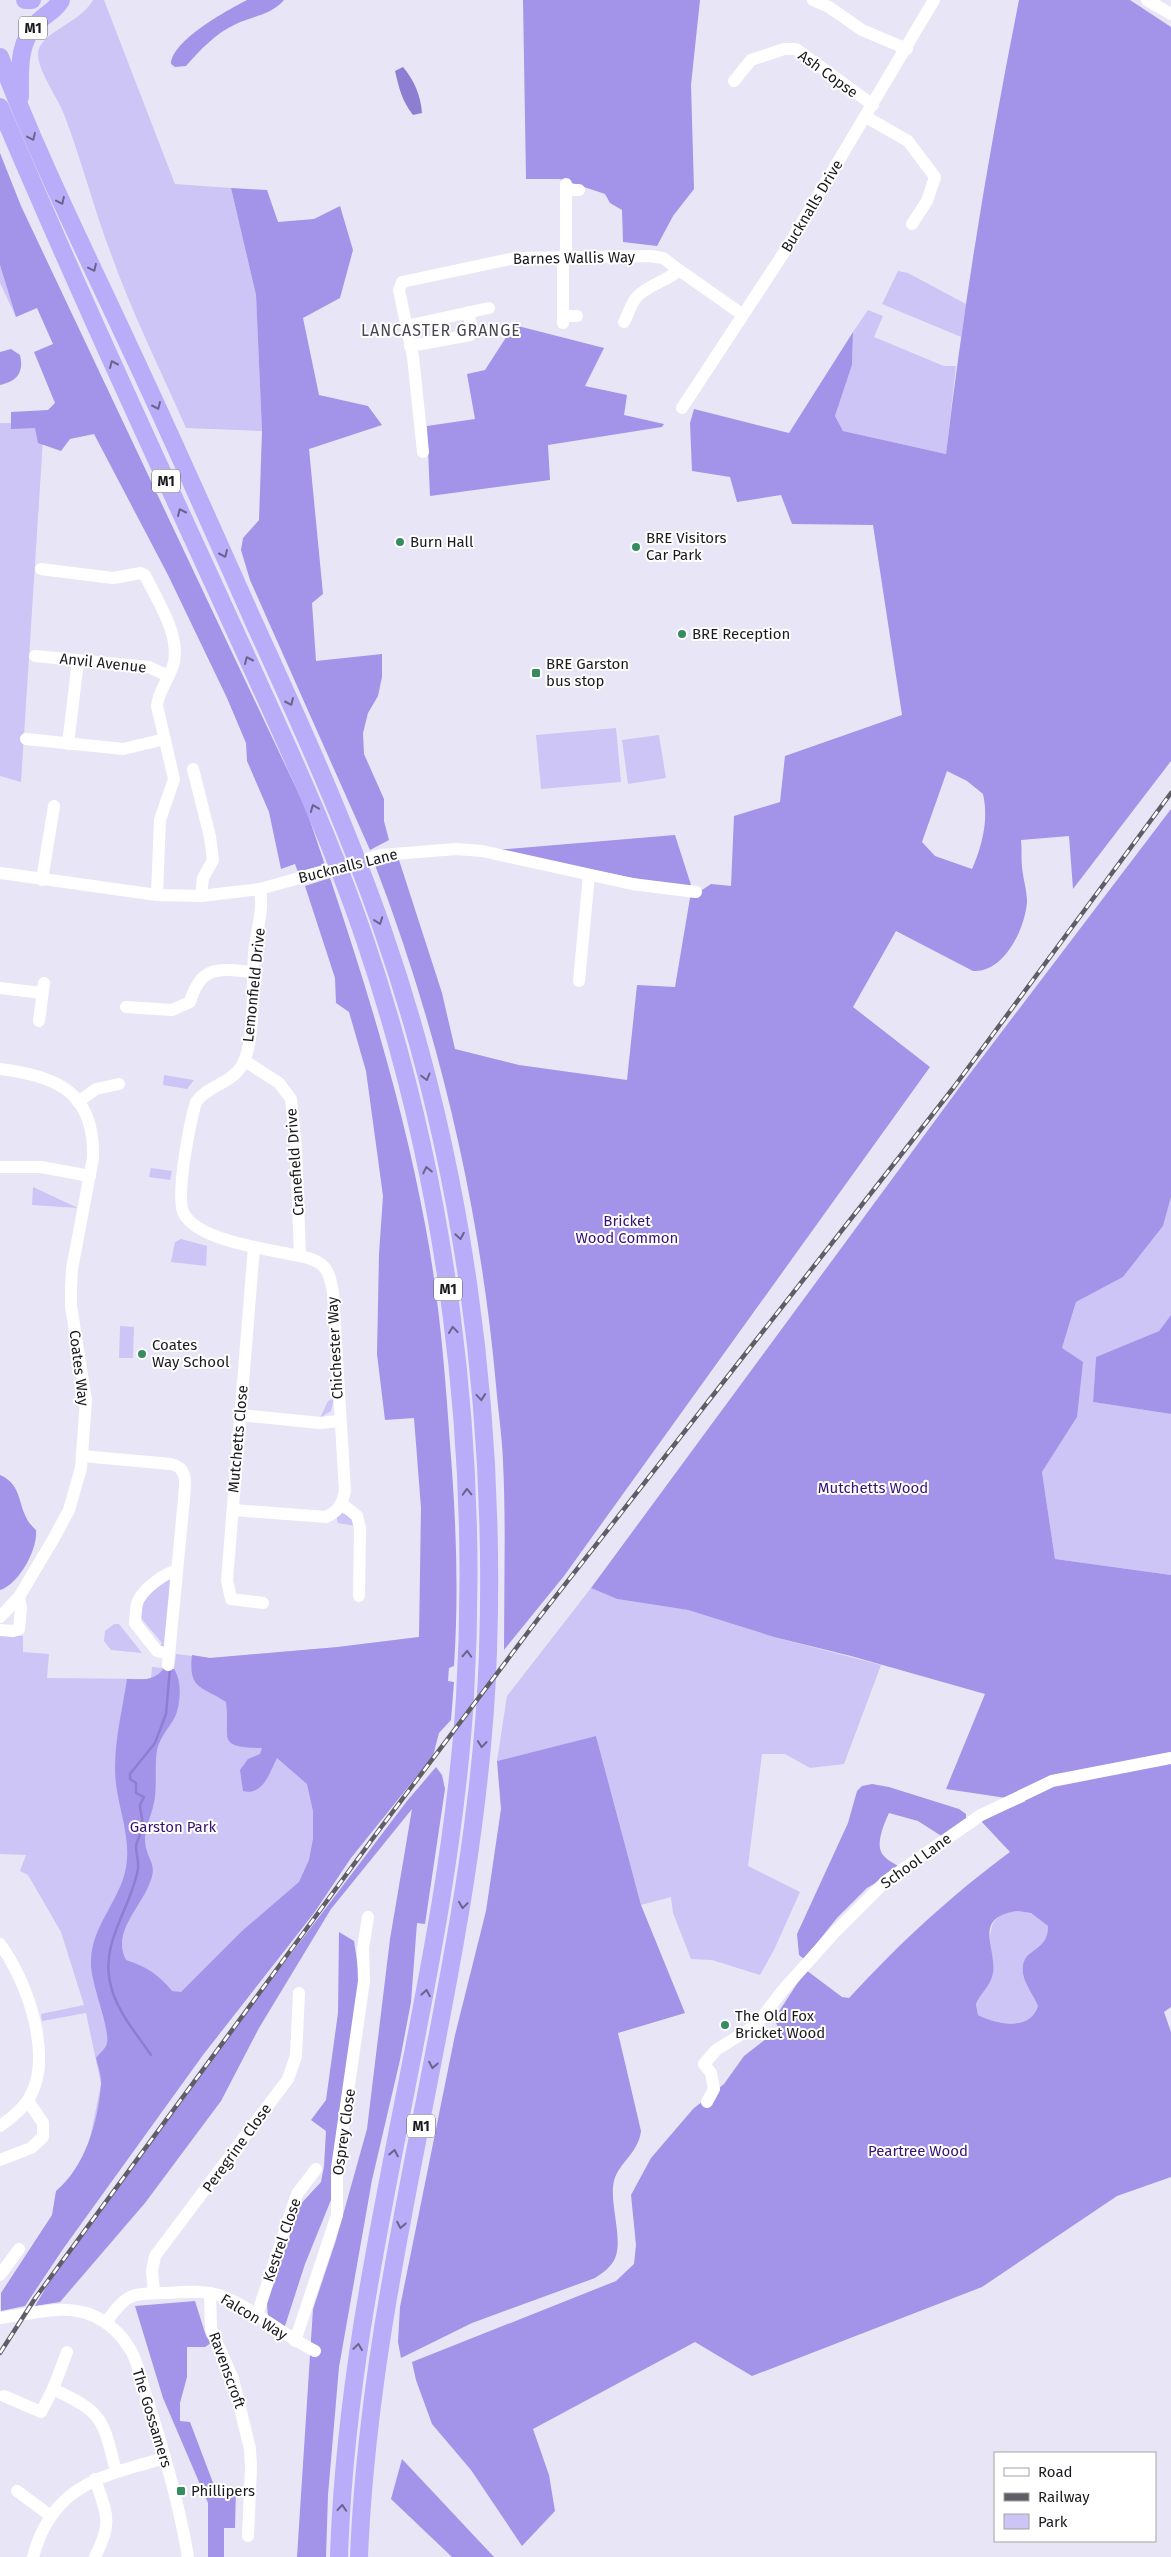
<svg xmlns="http://www.w3.org/2000/svg" width="1171" height="2557" font-family="'Fira Sans',sans-serif">
<rect width="100%" height="100%" fill="#e8e6f6"/>
<!-- green -->
<g fill="#ccc5f6">
<path d="M 93,0 L 104,0 L 175,184 L 231,188 L 256,295 L 262,431 L 186,428 C 161,371 132,313 111,254 C 94,209 82,162 65,117 C 59,99 38,72 38,54 C 39,32 80,24 93,0 Z"/>
<path d="M 0,265 L 16,316 L 16,317 L 0,283 Z"/>
<path d="M 898,271 L 908,273 L 966,304 L 961,337 L 882,304 Z"/>
<path d="M 868,310 L 883,316 L 874,337 L 944,366 L 956,366 L 946,454 L 843,431 L 835,416 L 852,365 L 853,332 Z"/>
<path d="M 0,423 L 44,424 L 21,782 L 0,776 Z"/>
<path d="M 616,728 L 621,782 L 541,789 L 536,735 Z"/>
<path d="M 659,735 L 666,778 L 628,784 L 622,740 Z"/>
<path d="M 164,1075 L 194,1080 L 187,1089 L 163,1085 Z"/>
<path d="M 151,1168 L 172,1171 L 170,1180 L 149,1177 Z"/>
<path d="M 33,1187 L 78,1208 L 32,1205 Z"/>
<path d="M 1171,1197 L 1171,1315 L 1159,1331 L 1096,1357 L 1093,1402 L 1171,1414 L 1171,1575 L 1055,1559 L 1042,1472 L 1077,1417 L 1062,1348 L 1076,1302 L 1123,1277 L 1163,1226 Z"/>
<path d="M 181,1239 L 207,1246 L 206,1266 L 171,1262 L 175,1242 Z"/>
<path d="M 120,1326 L 134,1327 L 133,1358 L 119,1358 Z"/>
<path d="M 334,1398 L 331,1411 L 320,1418 L 328,1401 Z"/>
<path d="M 341,1513 L 352,1516 L 356,1526 L 338,1523 L 336,1516 Z"/>
<path d="M 170,1576 L 167,1647 L 159,1648 L 162,1643 L 140,1617 L 141,1601 Z"/>
<path d="M 591,1588 L 617,1599 L 688,1610 L 774,1637 L 881,1665 L 844,1764 L 810,1768 L 785,1754 L 762,1754 L 748,1866 L 800,1892 L 774,1950 L 760,1975 L 712,1960 L 691,1959 L 673,1913 L 671,1897 L 641,1905 L 596,1736 L 497,1761 L 507,1696 Z"/>
<path d="M 114,1624 L 119,1624 L 142,1653 L 111,1650 L 104,1641 L 105,1631 Z"/>
<path d="M 0,1634 L 23,1636 L 23,1652 L 49,1654 L 47,1678 L 151,1679 L 152,1667 L 174,1669 L 176,1654 L 210,1658 L 338,1647 L 419,1637 L 429,1728 L 88,2148 L 101,2084 L 86,2013 L 42,2021 L 41,2014 L 84,2005 L 61,1932 L 28,1875 L 20,1871 L 26,1855 L 0,1854 Z"/>
<path d="M 1017,1911 L 1031,1913 L 1048,1926 C 1048,1955 1019,1946 1023,1974 C 1025,1985 1034,1996 1038,2006 C 1030,2032 996,2024 978,2015 L 976,2004 C 978,1998 984,1993 985,1987 C 987,1975 989,1963 989,1951 C 991,1927 989,1915 1017,1911 Z"/>
</g>
<!-- forest -->
<g fill="#a393e9" fill-rule="evenodd">
<path d="M 247,0 L 284,0 C 271,15 253,16 236,24 C 216,33 200,50 186,66 L 175,67 L 171,64 C 172,40 228,10 247,0 Z"/>
<path d="M 523,0 L 700,0 L 691,85 L 694,189 L 673,216 L 657,246 L 623,242 L 622,210 L 610,203 L 605,194 L 560,179 L 526,179 Z"/>
<path d="M 1019,0 L 1130,0 L 1171,27 L 1171,761 L 1073,889 L 1069,836 L 1021,840 C 1022,849 1021,858 1022,867 C 1023,879 1027,890 1027,902 C 1025,929 1004,973 973,971 L 896,931 L 853,1007 L 930,1067 L 564,1576 L 504,1650 C 504,1587 506,1524 503,1461 C 502,1435 498,1410 496,1385 C 480,1207 439,1032 375,865 L 399,860 L 442,993 L 455,1049 L 519,1065 L 627,1080 L 637,985 L 675,987 L 690,898 L 711,884 L 731,886 L 734,816 L 780,802 L 785,756 L 902,715 L 873,525 L 792,524 L 781,495 L 737,502 L 730,477 L 692,471 L 690,423 L 694,409 L 789,433 L 853,332 L 852,365 L 835,416 L 843,431 L 946,454 C 964,302 989,150 1019,0 ZM 947,771 L 967,781 L 983,794 C 989,820 982,846 972,869 L 935,856 L 922,842 Z"/>
<path d="M 0,153 L 21,206 L 306,809 L 325,865 L 298,872 L 295,864 L 281,869 L 269,812 L 247,761 L 246,743 L 227,698 L 168,575 L 94,434 L 70,439 L 61,451 L 38,443 L 35,428 L 11,429 L 11,412 L 48,410 L 55,403 L 34,352 L 53,344 L 37,308 L 16,317 L 0,265 Z"/>
<path d="M 231,188 L 267,190 L 278,222 L 314,219 L 340,206 L 353,250 L 340,298 L 303,318 L 319,395 L 368,406 L 382,425 L 309,449 L 323,594 L 312,603 L 316,661 L 382,654 L 382,677 L 378,696 L 368,713 L 363,733 L 364,754 L 384,799 L 384,821 L 389,840 L 370,850 L 250,580 L 241,550 L 243,538 L 259,520 L 262,431 L 256,295 Z"/>
<path d="M 514,325 L 604,348 L 585,386 L 627,395 L 624,415 L 664,424 L 662,427 L 548,445 L 550,480 L 430,496 L 427,426 L 475,419 L 467,374 L 485,370 Z"/>
<path d="M 11,349 L 20,355 C 24,373 17,381 0,385 L 0,352 Z"/>
<path d="M 1171,809 L 1171,1197 L 1163,1226 L 1123,1277 L 1076,1302 L 1062,1348 L 1083,1362 L 1077,1417 L 1042,1472 L 1055,1559 L 1171,1575 L 1171,2007 L 1164,2012 L 1171,2032 L 1171,2177 L 1117,2196 L 982,2287 L 752,2376 L 695,2342 L 533,2429 L 549,2475 L 555,2511 L 522,2546 L 471,2470 L 432,2424 L 416,2380 L 412,2362 L 616,2281 L 634,2264 L 636,2245 L 631,2195 L 651,2158 L 693,2109 L 724,2084 L 744,2056 L 779,2029 L 774,2019 L 806,1970 L 842,1997 L 849,1998 C 901,1942 948,1898 1010,1852 L 981,1821 L 1026,1801 L 946,1789 L 985,1694 L 851,1656 L 774,1637 L 688,1610 L 617,1599 L 591,1588 L 962,1084 ZM 1017,1911 L 1031,1913 L 1048,1926 C 1048,1955 1019,1946 1023,1974 C 1025,1985 1034,1996 1038,2006 C 1030,2032 996,2024 978,2015 L 976,2004 C 980,1994 989,1987 992,1977 C 1000,1952 969,1918 1017,1911 Z"/>
<path d="M 675,835 L 691,885 L 668,885 L 496,850 Z"/>
<path d="M 330,878 C 368,991 403,1106 425,1224 C 439,1297 445,1370 450,1444 C 456,1518 459,1592 454,1666 L 449,1668 L 448,1681 L 454,1682 L 451,1720 L 439,1733 L 433,1756 L 351,1858 L 314,1913 L 203,2055 L 63,2249 L 25,2306 L 1,2311 L 1,2293 L 52,2215 L 56,2191 C 85,2167 98,2122 101,2085 C 102,2077 98,2066 96,2058 C 99,2054 104,2050 106,2046 C 113,2033 90,1984 91,1962 C 91,1923 125,1897 127,1859 C 129,1835 119,1808 116,1784 C 112,1750 122,1712 127,1679 C 142,1679 154,1682 164,1668 L 174,1669 C 182,1681 181,1703 175,1717 C 169,1728 160,1737 157,1750 C 154,1769 158,1789 153,1807 C 150,1819 145,1828 145,1840 C 146,1862 160,1862 148,1887 C 138,1910 112,1934 126,1960 C 146,1966 159,1975 172,1991 L 181,1992 L 242,1931 L 299,1882 L 309,1860 L 313,1839 L 313,1811 L 307,1784 L 277,1758 C 270,1771 264,1796 243,1791 L 240,1770 L 248,1759 L 260,1754 L 262,1748 C 214,1747 231,1739 226,1702 C 202,1686 188,1690 192,1655 L 210,1658 L 338,1647 L 419,1637 L 421,1508 L 414,1418 L 385,1420 L 377,1354 L 379,1254 L 383,1196 L 366,1071 L 349,1012 L 336,1003 L 335,978 L 305,886 Z"/>
<path d="M 1171,1315 L 1171,1414 L 1093,1402 L 1096,1357 L 1159,1331 Z"/>
<path d="M 0,1475 C 26,1486 15,1512 36,1530 C 38,1549 19,1584 0,1590 Z"/>
<path d="M 596,1736 L 641,1905 L 685,2013 L 618,2033 L 641,2131 C 638,2154 619,2162 614,2181 C 608,2206 628,2248 610,2266 C 606,2271 600,2274 595,2278 L 472,2323 L 401,2358 L 398,2342 L 400,2307 L 455,2035 L 486,1911 L 501,1809 L 497,1761 Z"/>
<path d="M 436,1767 L 442,1775 L 445,1789 L 425,1924 L 417,1923 L 411,2002 L 400,2060 L 372,2180 L 339,2367 L 328,2495 L 326,2557 L 297,2557 L 313,2309 L 336,2240 L 367,2129 L 390,1939 L 412,1809 L 331,1909 L 259,2028 L 221,2101 L 145,2203 L 60,2302 L 35,2306 L 51,2279 L 216,2053 L 407,1801 Z"/>
<path d="M 872,1784 L 889,1787 L 959,1809 L 966,1814 L 966,1819 L 943,1837 L 918,1821 L 889,1813 C 884,1824 874,1846 884,1856 C 888,1861 896,1864 901,1868 L 867,1888 L 837,1918 L 804,1959 L 799,1955 L 797,1934 L 848,1823 L 857,1791 L 862,1786 Z"/>
<path d="M 339,1932 L 354,1941 L 360,1982 L 333,2195 L 305,2264 L 284,2329 L 268,2317 L 267,2303 L 296,2209 L 321,2182 L 324,2166 L 326,2131 L 311,2120 L 326,2100 L 338,2013 Z"/>
<path d="M 195,2301 L 206,2336 L 211,2343 L 205,2347 L 187,2347 L 187,2377 L 180,2403 L 180,2421 L 190,2422 L 215,2488 L 236,2489 L 235,2528 L 224,2528 L 224,2557 L 208,2557 L 208,2503 L 163,2398 L 135,2306 Z"/>
<path d="M 402,2459 L 494,2557 L 452,2557 L 391,2499 Z"/>
</g>
<!-- water -->
<path fill="#8d7ed1" d="M 403,67 C 414,80 421,96 422,113 L 413,115 C 402,101 399,88 395,71 Z"/>
<g fill="none" stroke-linecap="round" stroke-linejoin="round">
<!-- stream -->
<path stroke="#8d7ed1" stroke-width="2.5" d="M 151,2055 C 136,2033 115,2009 110,1982 C 101,1941 131,1908 138,1869 C 139,1861 136,1853 136,1846 C 137,1840 141,1834 142,1828 C 144,1819 140,1813 140,1805 L 144,1797 L 136,1793 L 136,1783 L 130,1779 L 130,1774 L 155,1743 L 166,1714 L 170,1668"/>
<!-- minor -->
<g stroke="#fff" stroke-width="12">
<path d="M 813,0 L 829,7 L 862,30 L 907,49"/>
<path d="M 1147,0 L 1171,14"/>
<path d="M 734,81 L 751,60 L 784,49 L 796,49 L 873,105"/>
<path d="M 866,117 L 908,141 L 935,177 L 927,201 L 912,224"/>
<path d="M 566,184 L 566,256"/>
<path d="M 566,190 L 579,190"/>
<path d="M 563,256 L 563,323"/>
<path d="M 563,316 L 577,316"/>
<path d="M 624,322 C 628,315 631,304 636,298 C 647,285 666,282 679,270 L 743,315"/>
<path d="M 406,326 L 489,308"/>
<path d="M 410,346 L 470,335 L 472,329 L 468,312"/>
<path d="M 682,408 L 785,251 L 934,0"/>
<path d="M 423,452 L 413,357 L 399,290 L 402,282 L 515,258 L 650,256 L 663,258 L 679,270"/>
<path d="M 41,569 L 113,578 L 141,573 L 145,575 C 157,601 182,636 173,666 C 168,680 158,692 157,706 L 174,779 L 160,820 L 157,895"/>
<path d="M 35,656 L 149,667 L 168,676"/>
<path d="M 26,739 L 123,749 L 165,739"/>
<path d="M 68,744 L 78,661"/>
<path d="M 193,769 L 210,837 L 213,860 L 203,878 L 201,896"/>
<path d="M 0,873 L 157,895 L 201,896 L 260,889 L 381,855 L 456,849 L 482,851 L 632,884 L 696,892"/>
<path d="M 42,880 L 54,806"/>
<path d="M 579,981 L 589,875"/>
<path d="M 0,988 L 42,993"/>
<path d="M 126,1007 L 172,1010 L 190,1002 C 201,964 220,969 253,972"/>
<path d="M 39,1021 L 44,983"/>
<path d="M 245,1061 L 279,1083 L 291,1099 L 296,1148 L 300,1256"/>
<path d="M 0,1069 C 58,1076 95,1093 93,1158 L 72,1269 L 71,1289 L 71,1306 L 86,1400 L 81,1468 L 69,1510 L 54,1538 L 19,1597 L 0,1617"/>
<path d="M 78,1102 L 96,1089 L 119,1084"/>
<path d="M 0,1167 L 41,1167 L 90,1176"/>
<path d="M 254,1247 L 227,1580 L 231,1599 L 263,1603"/>
<path d="M 240,1415 L 320,1423 L 339,1421"/>
<path d="M 82,1456 L 171,1464 C 189,1468 185,1484 184,1499 L 168,1665"/>
<path d="M 342,1504 L 357,1516 L 360,1528 L 359,1596"/>
<path d="M 233,1510 L 326,1517 C 339,1511 342,1504 345,1491 L 333,1292 C 331,1283 330,1273 324,1267 C 316,1258 300,1256 289,1254 C 261,1248 199,1240 184,1214 C 175,1197 190,1122 196,1102 C 208,1085 230,1084 241,1067 C 256,1044 252,983 254,953 C 256,931 264,912 260,889"/>
<path d="M 0,1630 L 13,1631 L 19,1629 L 21,1608 L 19,1597"/>
<path d="M 169,1654 L 157,1651 L 135,1623 C 136,1616 135,1605 139,1599 C 145,1588 165,1572 177,1571"/>
<path d="M 0,1944 C 27,1980 55,2059 28,2100 C 21,2111 10,2119 0,2126"/>
<path d="M 707,2102 L 714,2089 L 711,2073 L 704,2064 L 716,2050 L 756,2025 L 783,1990 L 834,1933 L 886,1881 L 981,1815 L 1052,1781 L 1171,1758"/>
<path d="M 0,2160 L 31,2148 L 43,2137 L 43,2123 L 28,2101"/>
<path d="M 0,2275 L 19,2249"/>
<path d="M 154,2293 L 152,2271 L 155,2256 L 288,2079 L 296,2056 L 299,1993"/>
<path d="M 210,2293 L 211,2329 L 233,2379 L 250,2449 L 251,2468 L 248,2536"/>
<path d="M 257,2315 L 297,2194 L 316,2169"/>
<path d="M 0,2318 C 30,2314 65,2303 94,2316 C 109,2323 121,2334 130,2349 C 138,2361 141,2381 146,2395 C 163,2448 179,2502 188,2557"/>
<path d="M 106,2322 C 128,2293 129,2294 166,2293 C 183,2292 203,2290 219,2295 C 250,2306 284,2336 315,2351"/>
<path d="M 295,2341 L 337,2215 L 337,2168 L 364,1981 L 363,1948 L 368,1917"/>
<path d="M 53,2389 C 104,2413 103,2419 116,2472"/>
<path d="M 4,2396 L 41,2412 L 53,2389 L 67,2352"/>
<path d="M 95,2479 C 107,2515 113,2521 95,2557"/>
<path d="M 17,2491 L 51,2516"/>
<path d="M 33,2557 C 52,2485 101,2476 165,2458"/>
</g>
<!-- highway -->
<g stroke="#b9adf9" stroke-width="18">
<path d="M 25,0 L 32,0"/>
<path d="M 0,57 C 37,155 84,249 128,344 C 171,435 211,526 252,618 C 299,721 346,824 383,931 C 463,1161 496,1409 488,1652 C 478,1958 371,2251 359,2557"/>
<path d="M 20,97 C 20,70 17,42 39,21 C 46,14 57,9 61,0"/>
<path d="M 0,107 C 70,272 145,435 220,598 C 271,711 325,822 365,940 C 447,1182 480,1441 465,1697 C 447,1987 348,2266 339,2557"/>
</g>
<!-- rail casing -->
<g stroke="#5f5e67" stroke-width="4.5">
<path id="rail" d="M 0,2353 L 36,2297 L 379,1830 L 538,1619 L 954,1087 L 1171,793"/>
</g>
<!-- rail -->
<use href="#rail" stroke="#fff" stroke-width="2.5" stroke-dasharray="8" stroke-linecap="butt"/>
</g>
<!-- one-way arrows -->
<defs><path id="oneway-chevron" d="M-2-3.5L2.5 0L-2 3.5" fill="none" stroke-width="1.6" stroke-linecap="round" stroke-linejoin="round" transform="scale(1.25)"/></defs>
<g stroke="#6a648c">
<use href="#oneway-chevron" transform="translate(32 137) rotate(65)"/>
<use href="#oneway-chevron" transform="translate(61 201) rotate(65)"/>
<use href="#oneway-chevron" transform="translate(93 268) rotate(65)"/>
<use href="#oneway-chevron" transform="translate(113 364) rotate(-114)"/>
<use href="#oneway-chevron" transform="translate(157 406) rotate(66)"/>
<use href="#oneway-chevron" transform="translate(181 512) rotate(-114)"/>
<use href="#oneway-chevron" transform="translate(224 554) rotate(66)"/>
<use href="#oneway-chevron" transform="translate(248 660) rotate(-114)"/>
<use href="#oneway-chevron" transform="translate(290 702) rotate(66)"/>
<use href="#oneway-chevron" transform="translate(314 808) rotate(-112)"/>
<use href="#oneway-chevron" transform="translate(379 921) rotate(70)"/>
<use href="#oneway-chevron" transform="translate(426 1077) rotate(75)"/>
<use href="#oneway-chevron" transform="translate(427 1170) rotate(-102)"/>
<use href="#oneway-chevron" transform="translate(460 1236) rotate(80)"/>
<use href="#oneway-chevron" transform="translate(453 1330) rotate(-97)"/>
<use href="#oneway-chevron" transform="translate(481 1397) rotate(85)"/>
<use href="#oneway-chevron" transform="translate(467 1492) rotate(-92)"/>
<use href="#oneway-chevron" transform="translate(467 1654) rotate(-87)"/>
<use href="#oneway-chevron" transform="translate(482 1744) rotate(96)"/>
<use href="#oneway-chevron" transform="translate(463 1905) rotate(98)"/>
<use href="#oneway-chevron" transform="translate(426 1993) rotate(-80)"/>
<use href="#oneway-chevron" transform="translate(433 2065) rotate(101)"/>
<use href="#oneway-chevron" transform="translate(394 2153) rotate(-79)"/>
<use href="#oneway-chevron" transform="translate(401 2225) rotate(101)"/>
<use href="#oneway-chevron" transform="translate(358 2347) rotate(-82)"/>
<use href="#oneway-chevron" transform="translate(342 2508) rotate(-86)"/>
</g>
<!-- markers -->
<g fill="#378c5f" stroke="#fff" stroke-width="2">
<circle cx="400" cy="542" r="5"/>
<circle cx="636" cy="547" r="5"/>
<circle cx="682" cy="634" r="5"/>
<rect x="531" y="668" width="10" height="10" rx="2.5"/>
<circle cx="142" cy="1354" r="5"/>
<circle cx="725" cy="2025" r="5"/>
<rect x="176" y="2486" width="10" height="10" rx="2.5"/>
</g>
<g text-anchor="middle" dominant-baseline="central" stroke-width="4" stroke-linejoin="round" paint-order="stroke">
<!-- shield labels -->
<g fill="#fff" stroke="#5f5f62" stroke-width="1">
<rect x="19" y="16.5" width="28" height="23" rx="4"/>
<rect x="152" y="469.5" width="28" height="23" rx="4"/>
<rect x="434" y="1277.5" width="28" height="23" rx="4"/>
<rect x="407" y="2114.5" width="28" height="23" rx="4"/>
</g>
<g font-size="14" font-weight="bold" fill="#1a1a1f">
<text x="33" y="28">M1</text>
<text x="166" y="481">M1</text>
<text x="448" y="1289">M1</text>
<text x="421" y="2126">M1</text>
</g>
<!-- street labels -->
<g font-size="15" fill="#1a1a1f" stroke="#fff">
<text transform="translate(828 74) rotate(36)">Ash Copse</text>
<text transform="translate(812 206) rotate(-59)">Bucknalls Drive</text>
<text transform="translate(574 258) rotate(-1)">Barnes Wallis Way</text>
<text transform="translate(103 663) rotate(6)">Anvil Avenue</text>
<text transform="translate(348 866) rotate(-14)">Bucknalls Lane</text>
<text transform="translate(254 985) rotate(-84)">Lemonfield Drive</text>
<text transform="translate(295 1162) rotate(-94)">Cranefield Drive</text>
<text transform="translate(335 1348) rotate(-93)">Chichester Way</text>
<text transform="translate(79 1368) rotate(83)">Coates Way</text>
<text transform="translate(238 1439) rotate(-85)">Mutchetts Close</text>
<text transform="translate(916 1861) rotate(-36)">School Lane</text>
<text transform="translate(344 2132) rotate(-82)">Osprey Close</text>
<text transform="translate(237 2148) rotate(-54)">Peregrine Close</text>
<text transform="translate(282 2240) rotate(-71)">Kestrel Close</text>
<text transform="translate(254 2317) rotate(31)">Falcon Way</text>
<text transform="translate(227 2370) rotate(70)">Ravenscroft</text>
<text transform="translate(152 2418) rotate(73)">The Gossamers</text>
</g>
<!-- poi labels -->
<g font-size="15" fill="#1a1a1f" stroke="#fff" text-anchor="start">
<text x="646" y="538">BRE Visitors<tspan x="646" dy="17">Car Park</tspan></text>
<text x="410" y="542">Burn Hall</text>
<text x="692" y="634">BRE Reception</text>
<text x="546" y="664">BRE Garston<tspan x="546" dy="17">bus stop</tspan></text>
<text x="152" y="1345">Coates<tspan x="152" dy="17">Way School</tspan></text>
<text x="735" y="2016">The Old Fox<tspan x="735" dy="17">Bricket Wood</tspan></text>
<text x="191" y="2491">Phillipers</text>
</g>
<!-- park labels -->
<g font-size="15" fill="#361175" stroke="#fff">
<text x="627" y="1221">Bricket<tspan x="627" dy="17">Wood Common</tspan></text>
<text x="873" y="1488">Mutchetts Wood</text>
<text x="173" y="1827">Garston Park</text>
<text x="918" y="2151">Peartree Wood</text>
</g>
<!-- neighbourhood labels -->
<g font-size="16" letter-spacing="1" fill="#474652" stroke="#fff">
<text x="441" y="330">LANCASTER GRANGE</text>
</g>
</g>
<!-- legend -->
<rect x="994" y="2452" width="162" height="90" fill="#ffffff" stroke="#a3a3a5"/>
<rect x="1004" y="2468" width="25" height="8" fill="#ffffff" stroke="#a3a3a5"/>
<text x="1038" y="2477" font-size="15" fill="#1a1a1f">Road</text>
<rect x="1004" y="2493" width="25" height="8" fill="#5f5e67" stroke="#a3a3a5"/>
<text x="1038" y="2502" font-size="15" fill="#1a1a1f">Railway</text>
<rect x="1004" y="2514" width="25" height="15" fill="#ccc5f6" stroke="#a3a3a5"/>
<text x="1038" y="2527" font-size="15" fill="#1a1a1f">Park</text>
</svg>
